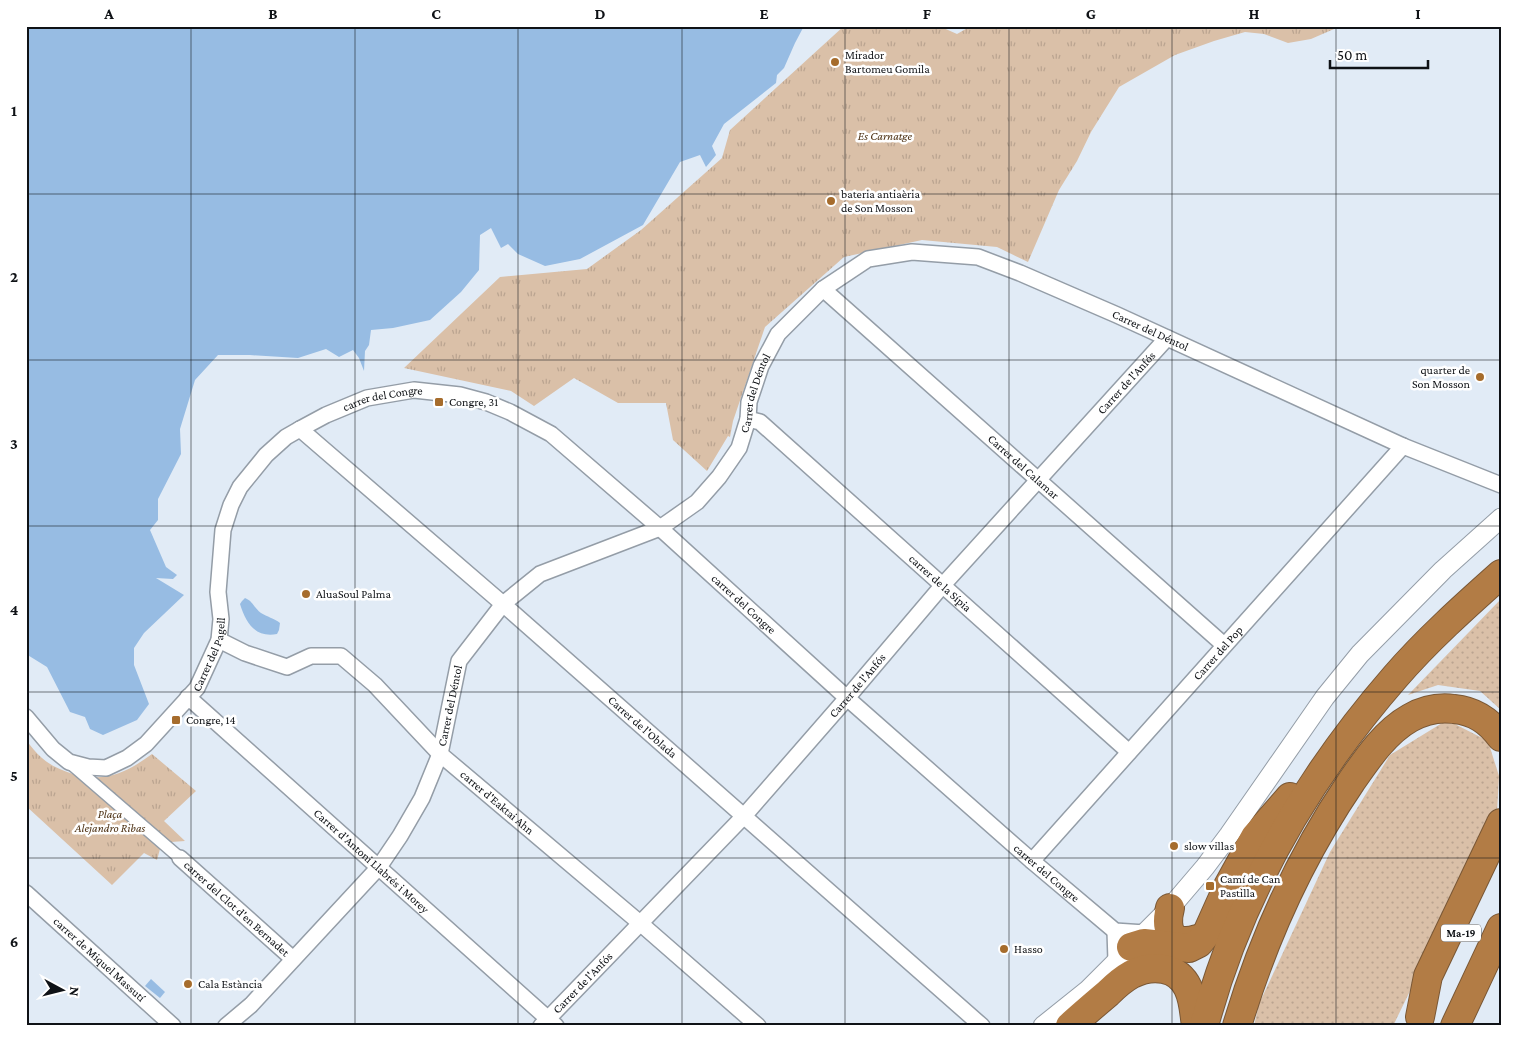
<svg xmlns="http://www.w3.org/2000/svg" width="1527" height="1052" font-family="'Crimson Pro',serif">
<defs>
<pattern id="grass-dots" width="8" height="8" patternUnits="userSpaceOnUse" patternTransform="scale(1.25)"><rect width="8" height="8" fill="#dac0a8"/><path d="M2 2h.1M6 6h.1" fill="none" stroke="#baa490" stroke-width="1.8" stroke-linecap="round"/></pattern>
<pattern id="park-tufts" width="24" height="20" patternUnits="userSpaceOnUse" patternTransform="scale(1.25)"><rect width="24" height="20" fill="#dac0a8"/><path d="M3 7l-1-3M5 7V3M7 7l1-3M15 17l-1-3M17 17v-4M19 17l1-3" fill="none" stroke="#baa490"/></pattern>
</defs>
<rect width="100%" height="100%" fill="#e1ebf6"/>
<!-- grass -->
<g fill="url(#grass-dots)">
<path d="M 1501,599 L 1501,710 L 1480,691 L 1438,685 L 1408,695 Z"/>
<path d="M 1447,720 L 1488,741 L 1499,776 L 1497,812 L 1393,1026 L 1254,1026 L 1259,1004 L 1330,852 L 1390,755 Z"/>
</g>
<!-- park -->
<g fill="url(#park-tufts)">
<path d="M 844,26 L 939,26 L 957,34 L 971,26 L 1341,26 L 1311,39 L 1288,43 L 1264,34 L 1245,32 L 1214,41 L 1175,55 L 1119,87 L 1091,132 L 1077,161 L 1059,190 L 1028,262 L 997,247 L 922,240 L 844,257 L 765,327 L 733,421 L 730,437 L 728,436 L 707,471 L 673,440 L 666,403 L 618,403 L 574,378 L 534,406 L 511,391 L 404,368 L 500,277 L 587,269 L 641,230 L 722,158 L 730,130 Z"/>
<path d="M 26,740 C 31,746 36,753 42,758 C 51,766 61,770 73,774 C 105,783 126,773 152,754 L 196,791 L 164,821 L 185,841 L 171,842 L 160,849 L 157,860 L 144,853 L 112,885 L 26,806 Z"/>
</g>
<!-- water -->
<g fill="#97bce3">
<path d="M 26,26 L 804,26 L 795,43 L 784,68 L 777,75 L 776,83 L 724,124 L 712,146 L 716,155 L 706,167 L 700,155 L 680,162 L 643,225 L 580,259 L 545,266 L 518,254 L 508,244 L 501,248 L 491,228 L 480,235 L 479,270 L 461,292 L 430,320 L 393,328 L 371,330 L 369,345 L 365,351 L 364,371 L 359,358 L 353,350 L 339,357 L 326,349 L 298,358 L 250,355 L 218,355 L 195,380 L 180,429 L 181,454 L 158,499 L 158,520 L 150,530 L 166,567 L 177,575 L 173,579 L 156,578 L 184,595 L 144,633 L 134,648 L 134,665 L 149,704 L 137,720 L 103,735 L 90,729 L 85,717 L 70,712 L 47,667 L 26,654 Z"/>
<path d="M 245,598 C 253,601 254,608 261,613 C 267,617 274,618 280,623 L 279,630 L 277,634 C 255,638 246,623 240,604 L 242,601 Z"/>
<path d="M 151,979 L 165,992 L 160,998 L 145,986 Z"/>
</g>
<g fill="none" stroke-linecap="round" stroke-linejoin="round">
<!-- pedestrian casing -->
<g stroke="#949da7" stroke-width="14">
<path id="pedestrian" d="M 70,763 L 180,858"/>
</g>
<!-- minor casing -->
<g stroke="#949da7" stroke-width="18">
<g id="minor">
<path id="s1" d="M 823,289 L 1224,645"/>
<path id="s2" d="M 748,419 L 760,422 L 1129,752"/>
<path id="s3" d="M 300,429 L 503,604 L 982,1026"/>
<path id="s4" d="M 219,640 L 245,653 L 287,667 L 311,656 L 341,656 L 375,685 L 440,754 L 640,923 L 758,1026"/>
<path id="s5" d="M 188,697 L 556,1026"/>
<path id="s6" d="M 26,717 L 53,749 L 69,762 L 88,767 L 106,768 L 127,758 L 146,744 L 197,688 L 219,640 L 221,619 L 218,592 L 223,530 L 231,505 L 240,487 L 266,455 L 286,437 L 300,429 L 326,415 L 367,398 L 414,390 L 460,395 L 486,402 L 510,412 L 551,434 L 660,528 L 847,698 L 1032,861 L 1115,931 L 1145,933"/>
<path id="s7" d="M 180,858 L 293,959"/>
<path id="s8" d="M 1032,861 L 1403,446"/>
<path id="s9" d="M 26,893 L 173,1026"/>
<path d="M 1115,931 L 1116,961"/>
<path id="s10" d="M 226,1026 L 251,1005 L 379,867 L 400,836 L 422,798 L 440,754 L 459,661 L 503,604 L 540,574 L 660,528 L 697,502 L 719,477 L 739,448 L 748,419 L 749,402 L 761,366 L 778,334 L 823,289 L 868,259 L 912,252 L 978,257 L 1020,273 L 1117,315 L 1403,446 L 1501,485"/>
<path id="s11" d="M 541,1026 L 744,816 L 847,698 L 942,586 L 1167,338"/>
</g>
</g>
<!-- tertiary casing -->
<g stroke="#949da7" stroke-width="21">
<path id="tertiary" d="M 1043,1026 L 1088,990 L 1170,908 L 1205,867 L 1229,835 L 1325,697 L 1360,654 L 1443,570 L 1501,518"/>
</g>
<!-- motorway casing -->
<g stroke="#795735" stroke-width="30">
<g id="motorway">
<path d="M 1170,908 C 1164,930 1172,947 1197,939"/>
<path d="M 1131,947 L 1144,943 L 1189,948 L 1199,943 L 1207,933 L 1228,886 L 1255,837 L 1290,797"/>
<path d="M 1420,1017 L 1428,976 L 1501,823"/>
<path d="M 1070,1026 C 1082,1015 1095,1004 1108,993 C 1115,986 1123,979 1132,974 C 1152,964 1178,966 1188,988 C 1194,1000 1194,1013 1196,1026"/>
<path d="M 1204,1026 C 1239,895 1307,778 1395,677 C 1426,641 1465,606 1501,574"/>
<path d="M 1237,1026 C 1263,939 1300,857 1351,782 C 1367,759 1385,732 1410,718 C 1424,710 1439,707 1454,709 C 1475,711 1489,721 1501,737"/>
<path d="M 1455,1026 L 1501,928"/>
</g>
</g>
<!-- pedestrian -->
<use href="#pedestrian" stroke="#fff" stroke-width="11"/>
<!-- minor -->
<use href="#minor" stroke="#fff" stroke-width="15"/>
<!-- tertiary -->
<use href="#tertiary" stroke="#fff" stroke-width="19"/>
<!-- motorway -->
<use href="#motorway" stroke="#b27c45" stroke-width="28"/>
</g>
<!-- grid -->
<path fill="none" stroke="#0f1216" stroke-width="1" stroke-opacity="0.55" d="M 191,26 L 191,1026M 355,26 L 355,1026M 518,26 L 518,1026M 682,26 L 682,1026M 845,26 L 845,1026M 1009,26 L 1009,1026M 1172,26 L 1172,1026M 1336,26 L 1336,1026M 26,194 L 1501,194M 26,360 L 1501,360M 26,526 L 1501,526M 26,692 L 1501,692M 26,858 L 1501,858"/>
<!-- markers -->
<g fill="#a66c2c" stroke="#fff" stroke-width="2">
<circle cx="835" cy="62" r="5"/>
<circle cx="831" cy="201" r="5"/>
<circle cx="1480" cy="377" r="5"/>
<rect x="434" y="397" width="10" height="10" rx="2.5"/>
<circle cx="306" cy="594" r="5"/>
<rect x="171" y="715" width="10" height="10" rx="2.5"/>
<circle cx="1174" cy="846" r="5"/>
<rect x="1205" y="881" width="10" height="10" rx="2.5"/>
<circle cx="1004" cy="949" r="5"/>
<circle cx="188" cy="984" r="5"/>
</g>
<g text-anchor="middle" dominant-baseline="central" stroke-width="5" stroke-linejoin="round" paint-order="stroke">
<!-- shield labels -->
<rect fill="#fff" stroke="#57595c" stroke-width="1" x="1441" y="924.5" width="40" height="17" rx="4"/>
<g font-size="11" font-weight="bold" fill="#0f1216">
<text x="1461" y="933">Ma-19</text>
</g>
<!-- poi labels -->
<g font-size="12" fill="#0f1216" stroke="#fff" text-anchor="start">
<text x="845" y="55">Mirador<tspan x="845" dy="14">Bartomeu Gomila</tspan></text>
<text x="841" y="194">bateria antiaèria<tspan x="841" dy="14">de Son Mosson</tspan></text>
<text x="1470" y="370" text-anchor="end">quarter de<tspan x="1470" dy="14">Son Mosson</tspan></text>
<text x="449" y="402">Congre, 31</text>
<text x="316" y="594">AluaSoul Palma</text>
<text x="186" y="720">Congre, 14</text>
<text x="1184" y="846">slow villas</text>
<text x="1220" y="879">Camí de Can<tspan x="1220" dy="14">Pastilla</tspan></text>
<text x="1014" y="949">Hasso</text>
<text x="198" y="984">Cala Estància</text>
</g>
<!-- park labels -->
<g font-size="12" font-style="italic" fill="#4c3012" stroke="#fff">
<text x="885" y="136">Es Carnatge</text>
<text x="110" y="814">Plaça<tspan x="110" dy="14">Alejandro Ribas</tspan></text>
</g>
<!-- street labels -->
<g font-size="12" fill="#0f1216" stroke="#fff">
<text stroke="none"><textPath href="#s10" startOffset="1344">Carrer del Déntol</textPath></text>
<text stroke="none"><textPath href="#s11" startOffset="870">Carrer de l'Anfós</textPath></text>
<text stroke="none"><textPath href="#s10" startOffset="864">Carrer del Déntol</textPath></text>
<text stroke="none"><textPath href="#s6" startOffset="606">carrer del Congre</textPath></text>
<text stroke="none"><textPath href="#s1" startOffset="268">Carrer del Calamar</textPath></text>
<text stroke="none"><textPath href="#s2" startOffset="254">carrer de la Sípia</textPath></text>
<text stroke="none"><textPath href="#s6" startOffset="1041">carrer del Congre</textPath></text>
<text stroke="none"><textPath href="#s6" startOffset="259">Carrer del Pagell</textPath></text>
<text stroke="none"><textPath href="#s8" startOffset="279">Carrer del Pop</textPath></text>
<text stroke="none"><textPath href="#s11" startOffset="465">Carrer de l'Anfós</textPath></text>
<text stroke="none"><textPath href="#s10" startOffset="399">Carrer del Déntol</textPath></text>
<text stroke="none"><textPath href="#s3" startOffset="454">Carrer de l'Oblada</textPath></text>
<text stroke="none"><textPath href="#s4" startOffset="344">carrer d'Eaktai Ahn</textPath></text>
<text stroke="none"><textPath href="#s5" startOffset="246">Carrer d'Antoni Llabrés i Morey</textPath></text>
<text stroke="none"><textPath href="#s6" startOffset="1446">carrer del Congre</textPath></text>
<text stroke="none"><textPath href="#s7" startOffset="76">carrer del Clot d'en Bernadet</textPath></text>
<text stroke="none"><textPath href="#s9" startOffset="99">carrer de Miquel Massutí</textPath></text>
<text stroke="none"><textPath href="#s11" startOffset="60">Carrer de l'Anfós</textPath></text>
</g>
</g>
<!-- border -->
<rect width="1527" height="1052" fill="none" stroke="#ffffff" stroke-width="55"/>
<!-- north arrow -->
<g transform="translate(62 990) rotate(97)" stroke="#ffffff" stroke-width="4" paint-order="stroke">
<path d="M0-4L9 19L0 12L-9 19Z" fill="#0f1216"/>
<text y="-8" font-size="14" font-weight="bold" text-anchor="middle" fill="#0f1216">N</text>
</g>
<!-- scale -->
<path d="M1330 60v8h98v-8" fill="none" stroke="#0f1216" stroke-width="2.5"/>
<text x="1337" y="60" font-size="15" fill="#0f1216" stroke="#ffffff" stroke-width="4" paint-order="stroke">50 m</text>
<rect x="28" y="28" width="1472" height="996" fill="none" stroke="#0f1216" stroke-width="2"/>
<g font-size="16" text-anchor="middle" font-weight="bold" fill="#0f1216">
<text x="109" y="19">A</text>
<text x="273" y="19">B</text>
<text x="436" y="19">C</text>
<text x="600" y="19">D</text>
<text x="764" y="19">E</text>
<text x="927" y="19">F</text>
<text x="1091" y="19">G</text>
<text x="1254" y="19">H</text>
<text x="1418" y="19">I</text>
<text x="14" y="116">1</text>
<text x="14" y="282">2</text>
<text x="14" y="449">3</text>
<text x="14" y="615">4</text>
<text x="14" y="781">5</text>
<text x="14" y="947">6</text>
</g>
</svg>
